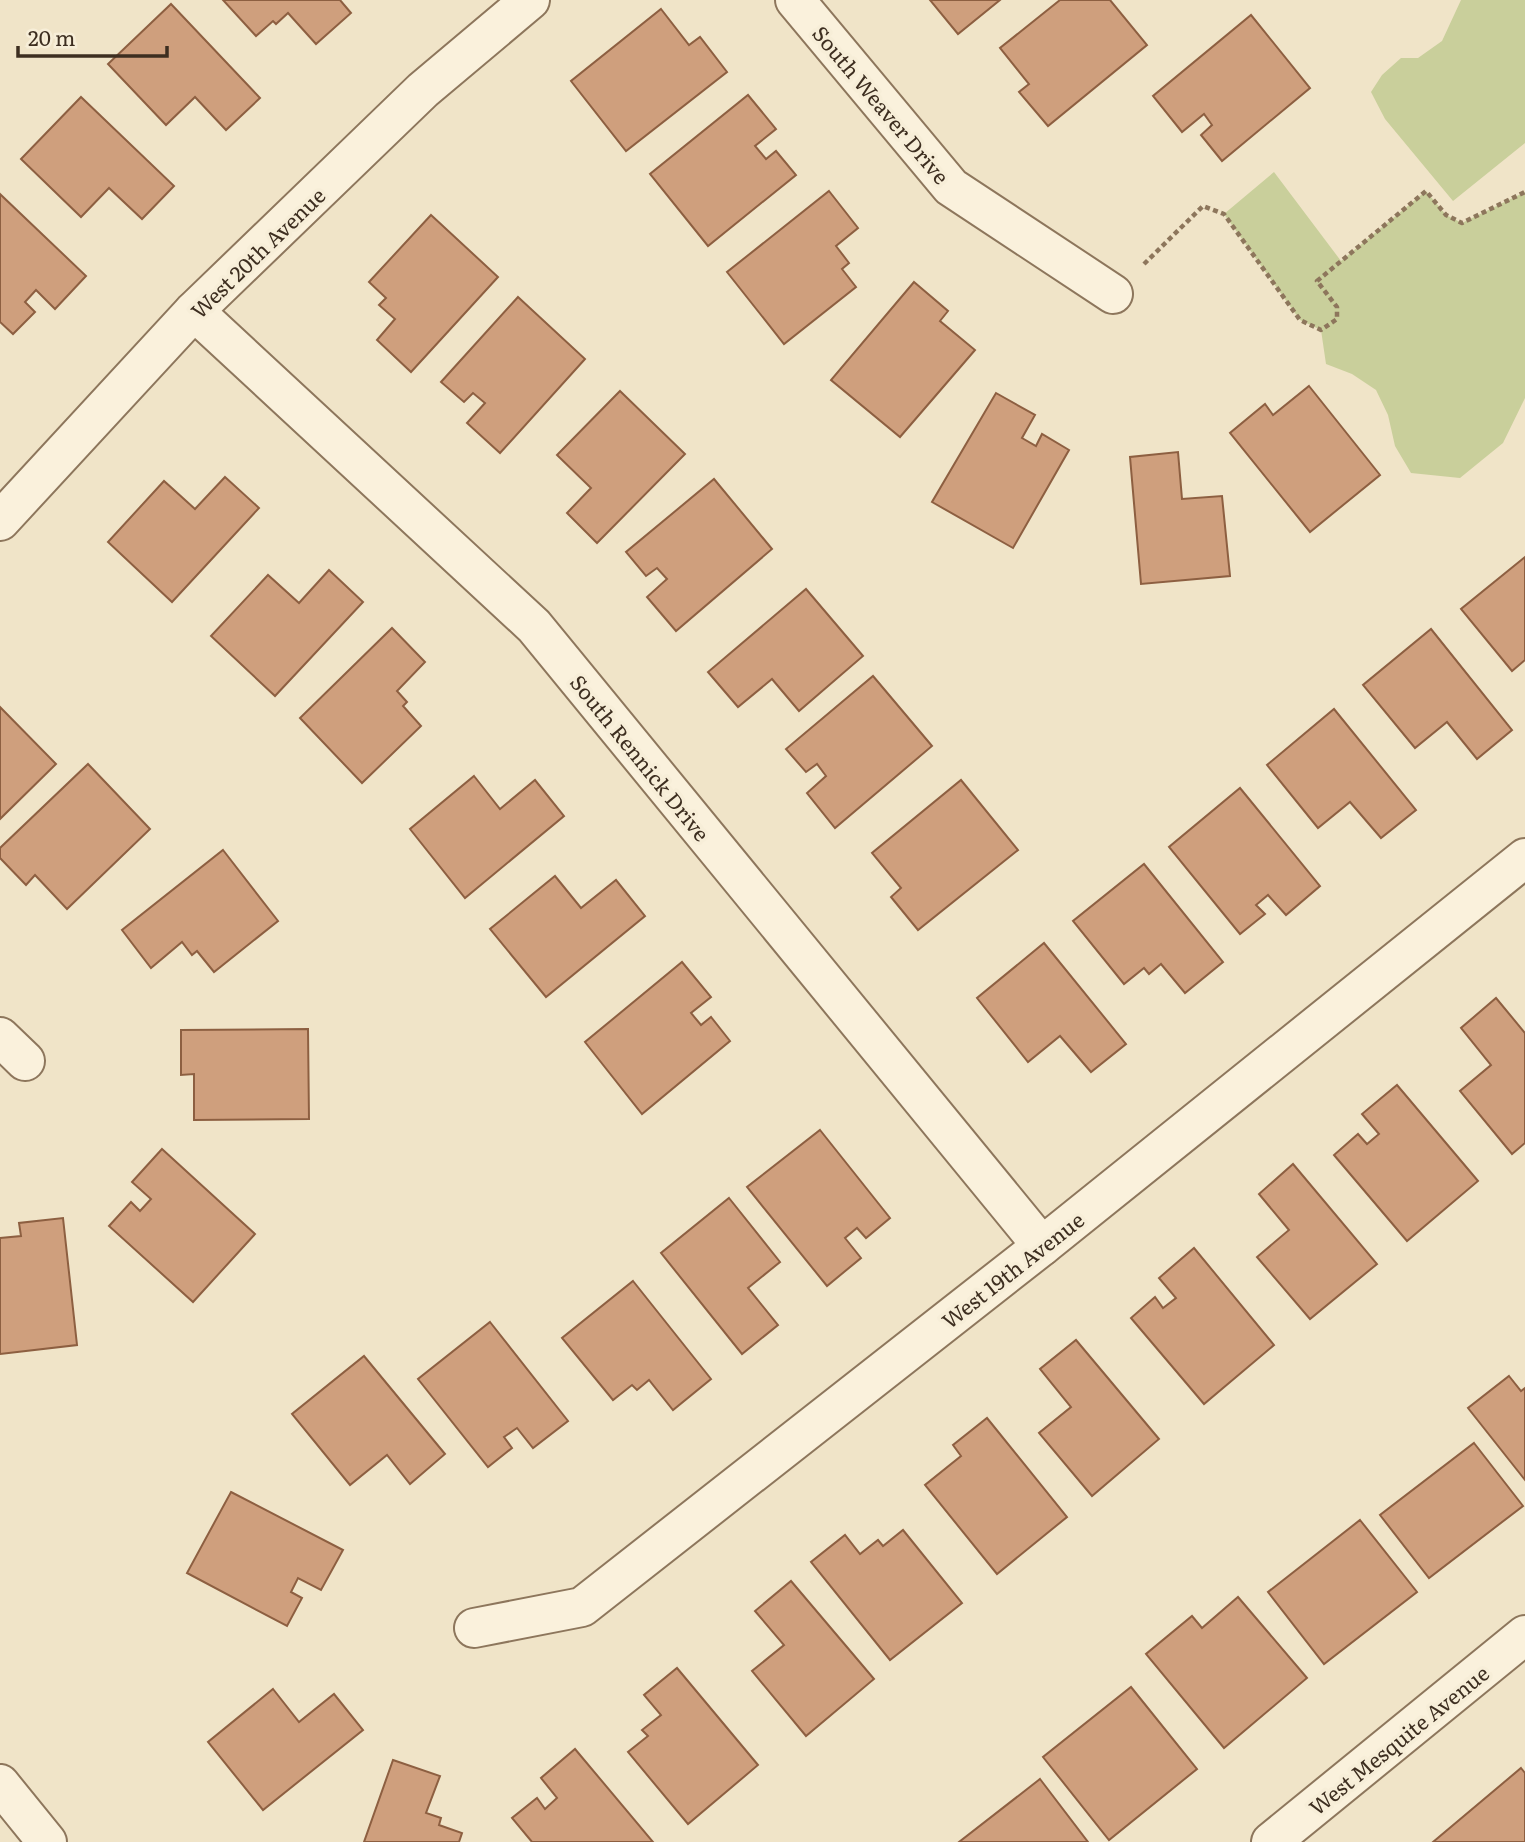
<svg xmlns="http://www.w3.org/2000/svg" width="1525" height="1842" font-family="Literata,serif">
<rect width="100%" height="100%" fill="#f0e4c8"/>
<!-- green -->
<g fill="#c9cf9b">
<path d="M 1461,0 L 1525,0 L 1525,143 L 1453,201 L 1385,119 L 1371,92 L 1382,75 L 1401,58 L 1418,58 L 1442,41 Z"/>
<path d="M 1274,172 L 1341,261 L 1426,191 L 1446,215 L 1462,223 L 1525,192 L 1525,398 L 1503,443 L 1460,478 L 1411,473 L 1395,446 L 1388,415 L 1376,390 L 1352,374 L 1326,364 L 1321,330 L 1300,320 L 1224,214 Z"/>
</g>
<!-- building -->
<g fill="#cf9f7d" stroke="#8d5f41" stroke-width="2">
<path d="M 223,0 L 340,0 L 351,13 L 316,44 L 288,13 L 276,24 L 273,21 L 256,36 Z"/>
<path d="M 930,0 L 1000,0 L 958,34 Z"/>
<path d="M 1060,0 L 1110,0 L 1147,45 L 1048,126 L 1019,92 L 1029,84 L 1000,48 Z"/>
<path d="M 171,4 L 260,98 L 226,130 L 195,97 L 166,125 L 108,64 Z"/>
<path d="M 661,9 L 689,45 L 700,37 L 727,72 L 626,151 L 571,81 Z"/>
<path d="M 1251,15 L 1310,88 L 1222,161 L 1201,135 L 1212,125 L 1204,114 L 1182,132 L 1153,96 Z"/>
<path d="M 748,95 L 776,129 L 755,146 L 766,159 L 776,151 L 796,175 L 708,246 L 650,174 Z"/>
<path d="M 81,97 L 174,186 L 142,219 L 109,188 L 81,217 L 21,159 Z"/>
<path d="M 829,191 L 858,228 L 836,246 L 849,263 L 842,269 L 856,287 L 784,344 L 727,272 Z"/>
<path d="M 0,194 L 86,276 L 55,309 L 36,290 L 25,302 L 35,312 L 13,334 L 0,322 Z"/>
<path d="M 431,215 L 498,277 L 411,372 L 377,340 L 395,319 L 379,305 L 386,298 L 369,282 Z"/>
<path d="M 914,282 L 948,311 L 940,321 L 975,350 L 900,437 L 831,380 Z"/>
<path d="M 518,297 L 585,359 L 500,453 L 467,423 L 485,403 L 473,393 L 464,402 L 441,382 Z"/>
<path d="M 1309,386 L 1380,475 L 1310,532 L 1230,433 L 1265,404 L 1273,415 Z"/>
<path d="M 620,391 L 685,454 L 597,543 L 567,513 L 591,488 L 557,455 Z"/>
<path d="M 996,393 L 1035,415 L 1022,438 L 1036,446 L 1042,434 L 1069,450 L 1013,548 L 932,502 Z"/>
<path d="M 1178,452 L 1182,499 L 1222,496 L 1230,576 L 1141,584 L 1130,457 Z"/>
<path d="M 225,477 L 259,508 L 172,602 L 108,542 L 164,481 L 195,509 Z"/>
<path d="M 714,479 L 772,549 L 676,631 L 647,597 L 667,579 L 657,568 L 646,576 L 626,552 Z"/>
<path d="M 1525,557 L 1525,660 L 1512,671 L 1461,609 Z"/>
<path d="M 329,570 L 363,602 L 275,696 L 211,636 L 268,575 L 299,603 Z"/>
<path d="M 806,589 L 863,656 L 799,711 L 772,679 L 738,707 L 708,672 Z"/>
<path d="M 392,628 L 425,662 L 397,691 L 407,702 L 403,706 L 421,726 L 362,783 L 300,718 Z"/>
<path d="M 1431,629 L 1512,730 L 1477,759 L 1447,722 L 1415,748 L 1363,685 Z"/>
<path d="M 873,676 L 932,746 L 835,828 L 807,793 L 826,776 L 817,764 L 806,772 L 786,749 Z"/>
<path d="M 0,707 L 56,764 L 0,819 Z"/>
<path d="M 1334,709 L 1416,810 L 1381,838 L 1350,802 L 1318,828 L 1267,765 Z"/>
<path d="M 88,764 L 150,829 L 67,909 L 35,875 L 26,885 L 0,858 L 0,848 Z"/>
<path d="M 474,776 L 500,809 L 535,780 L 564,816 L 465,898 L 410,829 Z"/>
<path d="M 961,780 L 1018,850 L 918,930 L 891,897 L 901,888 L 872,853 Z"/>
<path d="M 1240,788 L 1320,886 L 1286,915 L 1268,895 L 1256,905 L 1265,914 L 1240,934 L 1169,847 Z"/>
<path d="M 223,850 L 278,921 L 214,972 L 197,951 L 192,955 L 182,942 L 151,968 L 122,930 Z"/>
<path d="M 1144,864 L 1223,962 L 1185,993 L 1161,964 L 1149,974 L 1144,968 L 1124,984 L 1073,921 Z"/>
<path d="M 555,876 L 581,908 L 616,880 L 645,916 L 546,997 L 490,929 Z"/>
<path d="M 1044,943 L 1126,1044 L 1091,1072 L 1060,1036 L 1028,1062 L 977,998 Z"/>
<path d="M 682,962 L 711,997 L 691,1013 L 701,1025 L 711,1017 L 730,1041 L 642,1114 L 585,1042 Z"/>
<path d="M 1496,998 L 1525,1033 L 1525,1143 L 1512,1154 L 1460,1091 L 1491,1065 L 1461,1028 Z"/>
<path d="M 308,1029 L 309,1119 L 194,1120 L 194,1074 L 181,1075 L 181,1030 Z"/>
<path d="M 1397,1085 L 1478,1181 L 1407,1241 L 1334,1155 L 1358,1134 L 1367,1144 L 1379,1134 L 1362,1114 Z"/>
<path d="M 820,1130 L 890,1218 L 866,1238 L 857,1228 L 845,1238 L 861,1258 L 827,1286 L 747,1187 Z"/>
<path d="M 162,1149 L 255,1234 L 193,1302 L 109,1226 L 131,1202 L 140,1211 L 151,1199 L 132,1182 Z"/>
<path d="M 1293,1164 L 1377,1264 L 1310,1319 L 1257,1257 L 1289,1230 L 1259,1194 Z"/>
<path d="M 729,1198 L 780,1262 L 748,1288 L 778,1325 L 742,1354 L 661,1253 Z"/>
<path d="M 63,1218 L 77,1345 L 0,1354 L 0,1238 L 21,1236 L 19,1223 Z"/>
<path d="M 1194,1248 L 1274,1345 L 1204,1404 L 1131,1318 L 1155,1297 L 1163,1308 L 1176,1298 L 1159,1278 Z"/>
<path d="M 633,1281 L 711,1379 L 673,1410 L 649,1380 L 637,1390 L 632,1385 L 613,1400 L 562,1338 Z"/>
<path d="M 490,1322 L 568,1421 L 533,1448 L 517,1428 L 504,1437 L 512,1448 L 488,1467 L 418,1379 Z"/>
<path d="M 1076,1340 L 1159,1439 L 1092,1496 L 1039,1433 L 1071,1407 L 1040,1369 Z"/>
<path d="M 364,1356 L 445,1454 L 410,1484 L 387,1455 L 350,1485 L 292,1414 Z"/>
<path d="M 1509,1376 L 1521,1391 L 1525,1388 L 1525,1480 L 1468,1408 Z"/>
<path d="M 987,1418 L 1067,1517 L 997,1574 L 925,1485 L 961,1456 L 953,1445 Z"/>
<path d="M 1474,1443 L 1523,1506 L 1429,1578 L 1380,1515 Z"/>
<path d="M 231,1492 L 343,1550 L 321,1590 L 298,1578 L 291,1592 L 302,1598 L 287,1626 L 187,1573 Z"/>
<path d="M 1360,1520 L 1417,1592 L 1324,1664 L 1268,1592 Z"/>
<path d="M 903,1530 L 962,1603 L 890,1660 L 811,1562 L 845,1535 L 860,1554 L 878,1540 L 883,1546 Z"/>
<path d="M 791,1581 L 874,1679 L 806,1736 L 752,1671 L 784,1645 L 755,1611 Z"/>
<path d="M 1238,1597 L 1307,1678 L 1224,1748 L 1146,1654 L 1192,1616 L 1202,1628 Z"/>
<path d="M 677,1668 L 758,1765 L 688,1824 L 628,1752 L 648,1736 L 642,1730 L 661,1715 L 644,1695 Z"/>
<path d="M 1131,1687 L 1197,1769 L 1109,1840 L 1043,1757 Z"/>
<path d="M 273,1689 L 299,1722 L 334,1694 L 363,1730 L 263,1810 L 208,1742 Z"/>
<path d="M 575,1749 L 653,1842 L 532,1842 L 512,1818 L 537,1798 L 545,1809 L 557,1798 L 541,1778 Z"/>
<path d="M 393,1760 L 440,1776 L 426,1813 L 441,1818 L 439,1825 L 462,1833 L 459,1842 L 364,1842 Z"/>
<path d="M 1521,1768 L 1525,1773 L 1525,1842 L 1433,1842 Z"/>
<path d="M 1040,1779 L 1088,1842 L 959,1842 Z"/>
</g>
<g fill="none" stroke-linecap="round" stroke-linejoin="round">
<!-- minor casing -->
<g stroke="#8d765c" stroke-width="42">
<g id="minor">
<path d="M 795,0 L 951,187 L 1113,294"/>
<path d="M 194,311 L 534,626 L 1042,1246"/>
<path d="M 0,521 L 194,311 L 423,90 L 530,0"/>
<path d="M 0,1037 L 25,1061"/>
<path d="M 474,1628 L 582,1607 L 1042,1246 L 1525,858"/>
<path d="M 0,1784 L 47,1842"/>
<path d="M 1271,1842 L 1525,1635"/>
</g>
</g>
<!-- path -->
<path stroke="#8d765c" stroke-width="4.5" stroke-dasharray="5 3.5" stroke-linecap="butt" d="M 1144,264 L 1203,206 L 1224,214 L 1300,320 L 1321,330 L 1337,319 L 1337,307 L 1317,281 L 1426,191 L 1446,215 L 1462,223 L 1525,192"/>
<!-- minor -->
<use href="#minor" stroke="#faf1dc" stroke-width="38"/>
</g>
<g text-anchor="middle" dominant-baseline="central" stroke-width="7" stroke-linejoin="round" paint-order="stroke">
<!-- street labels -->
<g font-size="21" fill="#3d2e20" stroke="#f7eed8">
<text transform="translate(882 104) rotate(50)">South Weaver Drive</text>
<text transform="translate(257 252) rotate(-44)">West 20th Avenue</text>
<text transform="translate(641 757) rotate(51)">South Rennick Drive</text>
<text transform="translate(1012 1269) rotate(-38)">West 19th Avenue</text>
<text transform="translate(1398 1739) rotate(-39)">West Mesquite Avenue</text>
</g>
</g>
<!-- scale -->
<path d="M18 46v10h149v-10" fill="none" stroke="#3d2e20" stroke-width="3.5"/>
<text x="28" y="46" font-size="21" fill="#3d2e20" stroke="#f7eed8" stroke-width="5" paint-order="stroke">20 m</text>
</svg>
